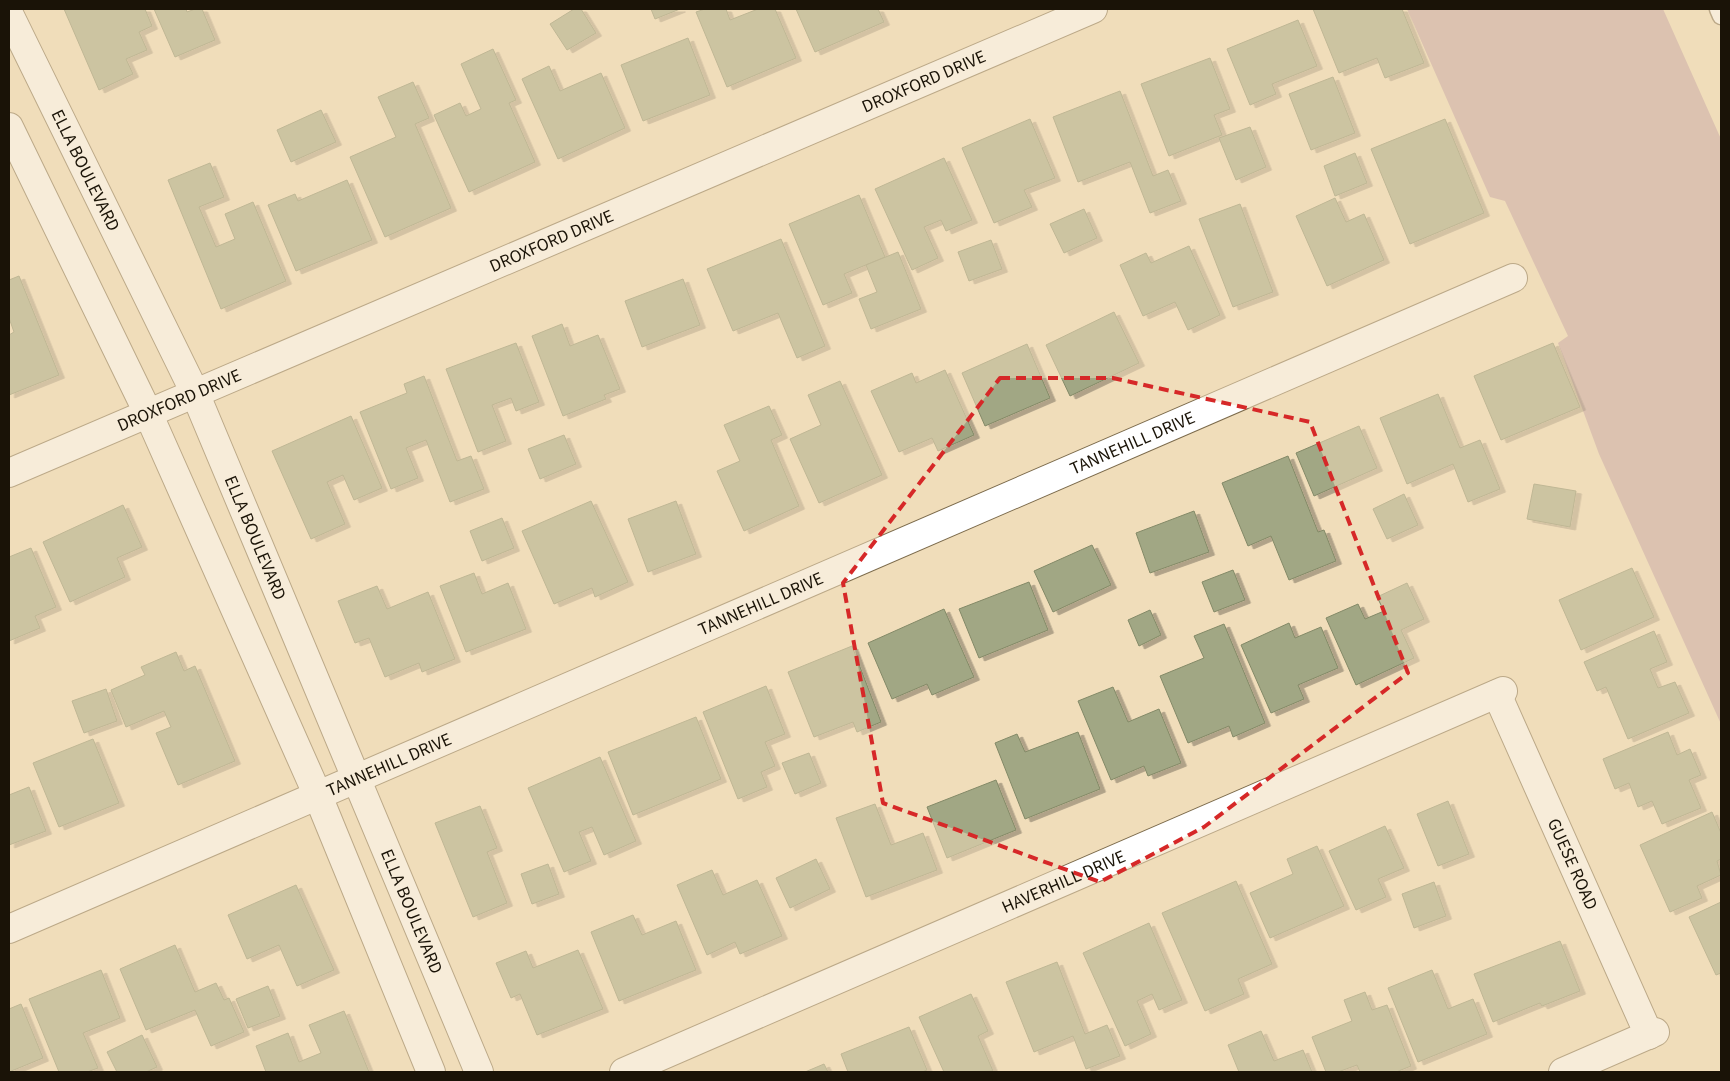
<svg xmlns="http://www.w3.org/2000/svg" width="1730" height="1081" font-family="'Source Sans 3',sans-serif">
<defs>
<filter id="shadow"><feDropShadow dx="5.5" dy="3" stdDeviation="0" flood-color="#0004"/></filter>
</defs>
<rect width="100%" height="100%" fill="#f0ddba"/>
<!-- green -->
<path fill="#c3a3a5" d="M 1407,9 L 1663,9 L 1721,139 L 1721,724 L 1599,454 L 1558,343 L 1568,336 L 1505,201 L 1490,197 Z"/>
<!-- building -->
<g fill="#a1a784" stroke="#838967" filter="url(#shadow)">
<path d="M 64,9 L 145,9 L 152,26 L 139,32 L 147,50 L 126,59 L 133,74 L 99,90 Z"/>
<path d="M 154,9 L 186,9 L 187,12 L 195,9 L 202,9 L 215,40 L 175,57 Z"/>
<path d="M 574,9 L 581,9 L 596,33 L 567,50 L 550,24 Z"/>
<path d="M 651,9 L 680,9 L 655,19 Z"/>
<path d="M 705,9 L 726,9 L 730,20 L 758,9 L 775,9 L 796,58 L 727,87 L 696,12 Z"/>
<path d="M 796,9 L 878,9 L 884,22 L 815,52 Z"/>
<path d="M 1313,9 L 1402,9 L 1424,63 L 1385,78 L 1377,58 L 1339,73 Z"/>
<path d="M 1298,20 L 1317,66 L 1272,84 L 1276,94 L 1250,105 L 1227,49 Z"/>
<path d="M 688,38 L 710,95 L 643,121 L 621,65 Z"/>
<path d="M 493,49 L 516,100 L 509,103 L 535,162 L 469,192 L 434,115 L 460,103 L 466,116 L 481,109 L 461,64 Z"/>
<path d="M 1210,58 L 1230,109 L 1214,115 L 1222,135 L 1169,156 L 1141,84 Z"/>
<path d="M 549,66 L 560,91 L 601,73 L 625,128 L 558,159 L 522,79 Z"/>
<path d="M 1333,77 L 1355,133 L 1311,150 L 1289,94 Z"/>
<path d="M 413,82 L 429,118 L 415,124 L 451,208 L 385,237 L 350,157 L 396,137 L 378,97 Z"/>
<path d="M 1120,91 L 1153,176 L 1168,170 L 1181,201 L 1150,213 L 1130,162 L 1078,182 L 1053,117 Z"/>
<path d="M 321,110 L 336,142 L 291,162 L 277,130 Z"/>
<path d="M 1030,119 L 1055,178 L 1024,190 L 1032,207 L 994,223 L 962,148 Z"/>
<path d="M 1445,119 L 1484,213 L 1410,244 L 1371,149 Z"/>
<path d="M 1250,127 L 1266,167 L 1236,180 L 1219,138 Z"/>
<path d="M 1355,153 L 1367,183 L 1335,196 L 1324,166 Z"/>
<path d="M 944,158 L 972,220 L 946,231 L 941,220 L 924,227 L 938,258 L 912,270 L 875,189 Z"/>
<path d="M 210,163 L 224,197 L 199,207 L 216,247 L 235,239 L 225,214 L 253,202 L 286,281 L 221,309 L 168,180 Z"/>
<path d="M 347,180 L 372,240 L 296,271 L 268,205 L 295,194 L 298,201 Z"/>
<path d="M 859,195 L 885,257 L 844,274 L 852,293 L 823,305 L 789,224 Z"/>
<path d="M 1335,198 L 1346,222 L 1364,214 L 1384,260 L 1327,286 L 1296,216 Z"/>
<path d="M 1240,204 L 1273,292 L 1233,307 L 1199,219 Z"/>
<path d="M 1084,209 L 1097,238 L 1064,253 L 1050,224 Z"/>
<path d="M 781,239 L 825,346 L 797,358 L 778,313 L 733,331 L 707,269 Z"/>
<path d="M 991,240 L 1002,269 L 969,281 L 958,252 Z"/>
<path d="M 1189,246 L 1220,315 L 1188,330 L 1175,302 L 1143,316 L 1120,265 L 1146,253 L 1151,263 Z"/>
<path d="M 898,252 L 921,309 L 871,329 L 859,299 L 877,292 L 866,265 Z"/>
<path d="M 19,276 L 59,375 L 9,395 L 9,335 L 14,332 L 9,318 L 9,280 Z"/>
<path d="M 683,279 L 700,325 L 642,347 L 625,301 Z"/>
<path d="M 1114,312 L 1139,363 L 1070,396 L 1046,345 Z"/>
<path d="M 562,324 L 570,346 L 598,335 L 620,389 L 604,395 L 606,399 L 563,416 L 532,336 Z"/>
<path d="M 516,343 L 539,402 L 516,411 L 511,398 L 492,405 L 506,441 L 478,452 L 446,369 Z"/>
<path d="M 1553,343 L 1580,407 L 1501,440 L 1474,376 Z"/>
<path d="M 1027,344 L 1050,398 L 985,426 L 962,373 Z"/>
<path d="M 945,370 L 974,435 L 938,451 L 932,438 L 899,452 L 871,391 L 912,373 L 916,383 Z"/>
<path d="M 424,376 L 457,461 L 471,456 L 484,489 L 450,502 L 426,440 L 406,448 L 418,478 L 391,489 L 360,412 L 407,393 L 404,384 Z"/>
<path d="M 840,381 L 882,475 L 819,503 L 790,439 L 821,425 L 808,395 Z"/>
<path d="M 1438,394 L 1460,448 L 1480,440 L 1500,489 L 1468,502 L 1453,464 L 1407,484 L 1380,418 Z"/>
<path d="M 769,406 L 782,435 L 771,440 L 799,506 L 744,531 L 717,471 L 740,461 L 724,425 Z"/>
<path d="M 351,416 L 382,488 L 354,500 L 343,475 L 327,482 L 345,524 L 311,539 L 272,451 Z"/>
<path d="M 1359,426 L 1377,468 L 1314,496 L 1296,453 Z"/>
<path d="M 564,435 L 576,464 L 540,479 L 528,449 Z"/>
<path d="M 1288,456 L 1318,532 L 1324,530 L 1336,561 L 1289,580 L 1271,536 L 1248,546 L 1222,483 Z"/>
<path d="M 1534,484 L 1576,491 L 1570,527 L 1527,519 Z"/>
<path d="M 1404,494 L 1418,525 L 1387,539 L 1373,509 Z"/>
<path d="M 591,501 L 628,582 L 595,597 L 592,588 L 554,604 L 522,531 Z"/>
<path d="M 676,501 L 696,554 L 648,572 L 628,519 Z"/>
<path d="M 123,505 L 142,547 L 117,558 L 125,577 L 70,602 L 43,542 Z"/>
<path d="M 1194,511 L 1209,552 L 1150,573 L 1136,533 Z"/>
<path d="M 502,518 L 514,548 L 482,561 L 470,531 Z"/>
<path d="M 1092,545 L 1111,585 L 1053,612 L 1034,571 Z"/>
<path d="M 31,548 L 56,607 L 35,616 L 40,628 L 9,641 L 9,557 Z"/>
<path d="M 1632,568 L 1654,617 L 1581,650 L 1559,600 Z"/>
<path d="M 1233,570 L 1245,600 L 1214,612 L 1202,582 Z"/>
<path d="M 474,573 L 482,594 L 508,583 L 526,629 L 466,652 L 440,586 Z"/>
<path d="M 1029,582 L 1048,630 L 979,658 L 959,609 Z"/>
<path d="M 1407,583 L 1424,619 L 1401,630 L 1414,658 L 1356,685 L 1326,618 L 1358,604 L 1365,619 L 1384,611 L 1377,597 Z"/>
<path d="M 377,586 L 387,609 L 428,592 L 455,659 L 422,672 L 419,663 L 385,677 L 369,638 L 355,643 L 338,601 Z"/>
<path d="M 944,609 L 974,677 L 932,695 L 927,684 L 892,699 L 868,643 Z"/>
<path d="M 1150,610 L 1161,635 L 1139,646 L 1128,620 Z"/>
<path d="M 1289,623 L 1295,638 L 1321,627 L 1338,668 L 1298,685 L 1304,699 L 1271,713 L 1241,645 Z"/>
<path d="M 1224,624 L 1265,723 L 1233,737 L 1229,726 L 1188,743 L 1160,676 L 1204,658 L 1194,636 Z"/>
<path d="M 1654,631 L 1667,662 L 1650,669 L 1658,688 L 1675,682 L 1689,713 L 1628,739 L 1606,687 L 1597,691 L 1584,662 Z"/>
<path d="M 852,646 L 881,722 L 857,732 L 853,722 L 814,737 L 788,672 Z"/>
<path d="M 176,652 L 184,671 L 195,666 L 235,761 L 178,785 L 156,733 L 171,727 L 164,711 L 126,727 L 111,690 L 145,675 L 141,667 Z"/>
<path d="M 766,686 L 785,734 L 765,742 L 775,766 L 761,772 L 767,787 L 738,799 L 703,712 Z"/>
<path d="M 1113,687 L 1128,722 L 1159,709 L 1181,763 L 1148,776 L 1144,766 L 1111,780 L 1078,701 Z"/>
<path d="M 106,689 L 117,721 L 84,733 L 72,701 Z"/>
<path d="M 696,717 L 721,779 L 633,815 L 608,752 Z"/>
<path d="M 1078,732 L 1100,789 L 1025,819 L 995,743 L 1017,734 L 1025,752 Z"/>
<path d="M 1668,732 L 1677,755 L 1690,749 L 1701,775 L 1689,780 L 1701,808 L 1662,824 L 1652,801 L 1638,807 L 1629,783 L 1615,789 L 1603,759 Z"/>
<path d="M 93,739 L 119,803 L 59,827 L 33,763 Z"/>
<path d="M 809,753 L 821,783 L 795,794 L 782,763 Z"/>
<path d="M 600,757 L 636,841 L 604,855 L 592,827 L 579,832 L 591,861 L 564,872 L 528,788 Z"/>
<path d="M 996,780 L 1016,830 L 947,858 L 927,807 Z"/>
<path d="M 29,787 L 46,831 L 9,845 L 9,795 Z"/>
<path d="M 1448,801 L 1469,854 L 1438,866 L 1417,814 Z"/>
<path d="M 875,804 L 891,845 L 923,833 L 937,870 L 866,897 L 836,818 Z"/>
<path d="M 480,806 L 497,848 L 487,852 L 507,903 L 473,917 L 435,823 Z"/>
<path d="M 1712,812 L 1721,833 L 1721,859 L 1717,861 L 1721,875 L 1697,886 L 1702,898 L 1670,912 L 1640,845 Z"/>
<path d="M 1385,826 L 1404,868 L 1378,879 L 1386,897 L 1356,910 L 1329,851 Z"/>
<path d="M 1317,846 L 1344,906 L 1270,938 L 1250,893 L 1293,874 L 1287,859 Z"/>
<path d="M 816,859 L 830,889 L 790,908 L 776,878 Z"/>
<path d="M 548,864 L 559,894 L 532,904 L 521,874 Z"/>
<path d="M 712,870 L 723,895 L 757,880 L 782,936 L 740,954 L 735,942 L 707,955 L 677,885 Z"/>
<path d="M 1236,881 L 1272,964 L 1238,979 L 1244,994 L 1205,1011 L 1162,913 Z"/>
<path d="M 1434,882 L 1446,916 L 1414,928 L 1402,894 Z"/>
<path d="M 296,885 L 334,970 L 297,986 L 279,945 L 247,959 L 228,915 Z"/>
<path d="M 1721,902 L 1721,973 L 1716,975 L 1689,917 Z"/>
<path d="M 633,915 L 642,935 L 676,921 L 696,970 L 619,1001 L 591,932 Z"/>
<path d="M 1149,923 L 1182,1000 L 1159,1010 L 1152,994 L 1137,1001 L 1151,1034 L 1125,1046 L 1083,953 Z"/>
<path d="M 1560,941 L 1580,991 L 1542,1006 L 1540,1003 L 1493,1022 L 1474,974 Z"/>
<path d="M 175,945 L 195,992 L 216,983 L 224,1000 L 229,998 L 244,1032 L 211,1046 L 195,1010 L 146,1030 L 120,969 Z"/>
<path d="M 578,950 L 603,1009 L 537,1035 L 520,994 L 511,998 L 496,963 L 526,951 L 533,968 Z"/>
<path d="M 1057,962 L 1085,1034 L 1107,1025 L 1120,1056 L 1086,1069 L 1073,1036 L 1034,1052 L 1006,982 Z"/>
<path d="M 101,970 L 120,1018 L 83,1033 L 98,1068 L 87,1072 L 59,1072 L 29,999 Z"/>
<path d="M 1432,970 L 1448,1009 L 1473,999 L 1487,1034 L 1418,1062 L 1388,988 Z"/>
<path d="M 268,986 L 280,1016 L 248,1028 L 236,999 Z"/>
<path d="M 1365,992 L 1372,1010 L 1387,1005 L 1411,1066 L 1396,1072 L 1360,1072 L 1357,1065 L 1338,1072 L 1326,1072 L 1312,1037 L 1352,1021 L 1344,1000 Z"/>
<path d="M 971,994 L 988,1031 L 978,1036 L 993,1071 L 944,1072 L 919,1017 Z"/>
<path d="M 21,1004 L 43,1058 L 9,1072 L 9,1009 Z"/>
<path d="M 344,1011 L 369,1072 L 266,1072 L 256,1046 L 288,1033 L 299,1062 L 321,1053 L 309,1025 Z"/>
<path d="M 909,1027 L 927,1070 L 922,1072 L 848,1072 L 841,1054 Z"/>
<path d="M 1261,1031 L 1274,1061 L 1303,1050 L 1312,1072 L 1239,1072 L 1228,1045 Z"/>
<path d="M 142,1035 L 157,1067 L 146,1072 L 117,1072 L 107,1052 Z"/>
<path d="M 824,1064 L 828,1072 L 805,1072 Z"/>
</g>
<g fill="none" stroke-linecap="round" stroke-linejoin="round">
<!-- service casing -->
<g stroke="#7c6b4c" stroke-width="19">
<path id="service" d="M 1718,9 L 1721,16"/>
</g>
<!-- minor casing -->
<g stroke="#7c6b4c" stroke-width="30">
<g id="minor">
<path id="s1" d="M 9,473 L 1093,9"/>
<path id="s2" d="M 1497,694 L 1649,1035"/>
<path id="s3" d="M 9,929 L 1513,278"/>
<path id="s4" d="M 624,1072 L 1503,691"/>
<path d="M 1563,1072 L 1655,1032"/>
</g>
</g>
<!-- secondary casing -->
<g stroke="#7c6b4c" stroke-width="30">
<g id="secondary">
<path id="s5" d="M 9,14 L 195,393 L 479,1072"/>
<path d="M 9,127 L 148,413 L 318,796 L 431,1072"/>
</g>
</g>
<!-- service -->
<use href="#service" stroke="#fff" stroke-width="16"/>
<!-- minor -->
<use href="#minor" stroke="#fff" stroke-width="28"/>
<!-- secondary -->
<use href="#secondary" stroke="#fff" stroke-width="28"/>
</g>
<!-- marked area -->
<path d="M0 0H1730V1081H0ZM 1000,378 L 1113,378 L 1310,422 L 1408,673 L 1204,827 L 1100,882 L 883,803 L 843,583 Z" fill="#f0ddba" fill-opacity=".55" fill-rule="evenodd"/>
<path fill="none" stroke="#d62828" stroke-width="4" stroke-dasharray="10 6" stroke-linejoin="round" d="M 1000,378 L 1113,378 L 1310,422 L 1408,673 L 1204,827 L 1100,882 L 883,803 L 843,583 Z"/>
<g text-anchor="middle" dominant-baseline="central" stroke-width="4" stroke-linejoin="round" paint-order="stroke">
<!-- street labels -->
<g font-size="18" fill="#1a1307" stroke="#f0ddba">
<text stroke="none"><textPath href="#s1" startOffset="995">DROXFORD DRIVE</textPath></text>
<text stroke="none"><textPath href="#s5" startOffset="174">ELLA BOULEVARD</textPath></text>
<text stroke="none"><textPath href="#s1" startOffset="590">DROXFORD DRIVE</textPath></text>
<text stroke="none"><textPath href="#s1" startOffset="185">DROXFORD DRIVE</textPath></text>
<text stroke="none"><textPath href="#s3" startOffset="1224">TANNEHILL DRIVE</textPath></text>
<text stroke="none"><textPath href="#s5" startOffset="579">ELLA BOULEVARD</textPath></text>
<text stroke="none"><textPath href="#s3" startOffset="819">TANNEHILL DRIVE</textPath></text>
<text stroke="none"><textPath href="#s3" startOffset="414">TANNEHILL DRIVE</textPath></text>
<text stroke="none"><textPath href="#s2" startOffset="186">GUESE ROAD</textPath></text>
<text stroke="none"><textPath href="#s4" startOffset="479">HAVERHILL DRIVE</textPath></text>
<text stroke="none"><textPath href="#s5" startOffset="984">ELLA BOULEVARD</textPath></text>
</g>
</g>
<!-- border -->
<rect width="1730" height="1081" fill="none" stroke="#1a1307" stroke-width="20"/>
</svg>
